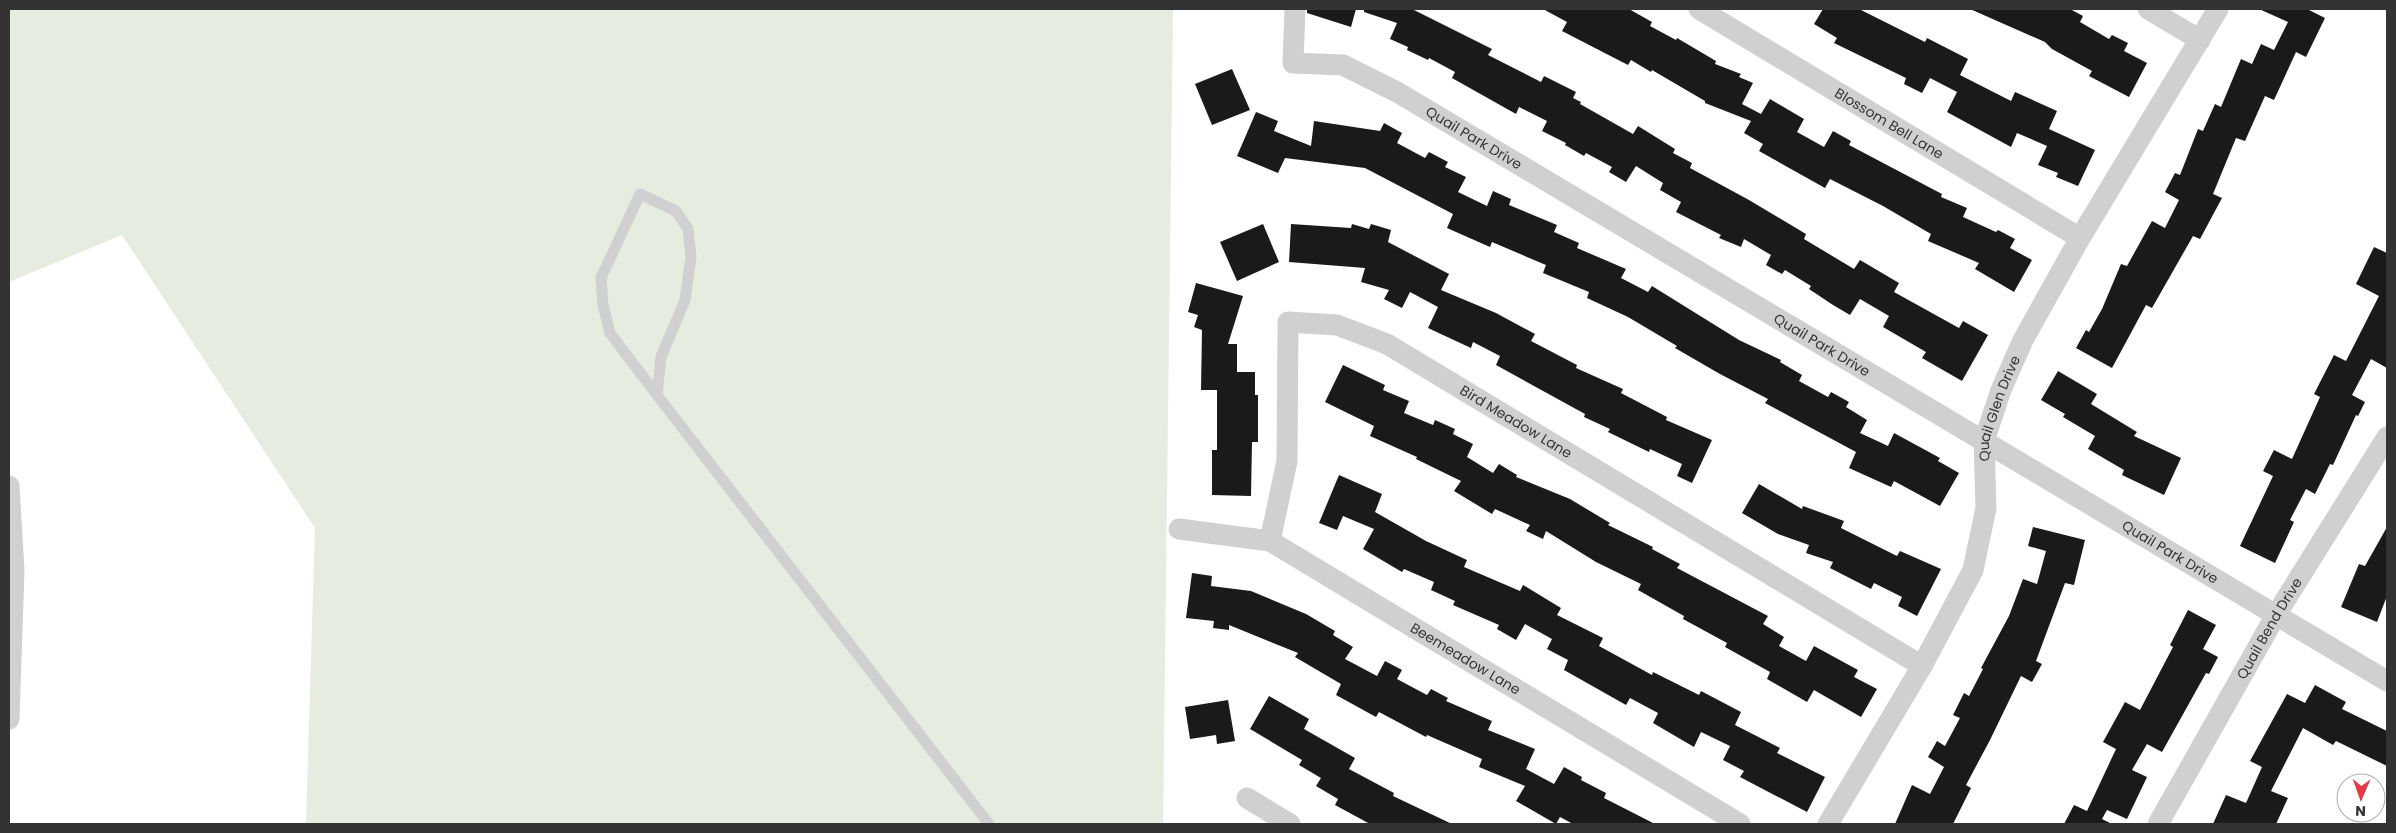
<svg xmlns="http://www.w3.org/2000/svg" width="2396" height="833" font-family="Poppins,sans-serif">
<rect width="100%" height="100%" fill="#fff"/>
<!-- green -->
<path fill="#e6ecdf" d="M 9,9 L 1173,9 L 1163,824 L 306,824 L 315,528 L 122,235 L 9,282 Z"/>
<!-- building -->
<g fill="#1a1a1a">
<path d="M 1307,9 L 1356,9 L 1351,27 L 1307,13 Z"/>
<path d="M 1364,9 L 1412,9 L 1492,49 L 1488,55 L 1541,82 L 1544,76 L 1576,92 L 1573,98 L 1581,102 L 1580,104 L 1633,134 L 1638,126 L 1675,149 L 1673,153 L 1692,163 L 1690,168 L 1749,200 L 1806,234 L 1804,239 L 1854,269 L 1860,260 L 1899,283 L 1894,292 L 1959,328 L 1963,321 L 1988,335 L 1962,381 L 1922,358 L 1926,352 L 1883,327 L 1889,316 L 1860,299 L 1850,315 L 1833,305 L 1809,289 L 1811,286 L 1785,270 L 1782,274 L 1766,265 L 1771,255 L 1744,239 L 1741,247 L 1719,238 L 1721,235 L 1676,212 L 1681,202 L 1660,190 L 1663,183 L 1636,166 L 1626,182 L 1609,172 L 1612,167 L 1586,153 L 1584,156 L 1565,145 L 1566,143 L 1542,131 L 1547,121 L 1519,107 L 1516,114 L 1452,78 L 1455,72 L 1429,58 L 1428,60 L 1407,50 L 1408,47 L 1390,39 L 1397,23 L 1364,12 Z"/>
<path d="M 1543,9 L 1629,9 L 1652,22 L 1650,26 L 1676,40 L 1677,38 L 1716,61 L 1715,64 L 1741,74 L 1739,77 L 1753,83 L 1742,104 L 1761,114 L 1770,99 L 1804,119 L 1797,132 L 1824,147 L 1833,131 L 1851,141 L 1849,145 L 1942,194 L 1941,197 L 1967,208 L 1963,217 L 1996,232 L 1998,230 L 2015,239 L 2010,248 L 2032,260 L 2014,292 L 1975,269 L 1979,263 L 1928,241 L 1931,234 L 1883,206 L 1830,179 L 1825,188 L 1759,151 L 1763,144 L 1744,133 L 1751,121 L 1705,103 L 1705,101 L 1652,70 L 1651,72 L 1631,60 L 1628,65 L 1562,31 L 1567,22 Z"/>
<path d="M 1823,9 L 1859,9 L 1925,42 L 1927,38 L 1968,59 L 1960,75 L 2011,101 L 2015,92 L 2057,111 L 2049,129 L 2095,150 L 2078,186 L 2056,177 L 2058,173 L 2038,165 L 2047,146 L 2017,133 L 2011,147 L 1947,112 L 1957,92 L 1930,78 L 1922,93 L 1904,84 L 1906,78 L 1834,43 L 1837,38 L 1814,24 Z"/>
<path d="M 1970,9 L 2070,9 L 2083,16 L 2080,22 L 2109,39 L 2112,35 L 2128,43 L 2124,51 L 2147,63 L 2129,97 L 2089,76 L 2092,71 L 2052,49 L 2045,42 Z"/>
<path d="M 2259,9 L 2307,9 L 2325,18 L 2306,57 L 2296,52 L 2274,100 L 2265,96 L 2245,141 L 2236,138 L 2213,194 L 2222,198 L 2200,239 L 2193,236 L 2152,308 L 2146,305 L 2112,368 L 2076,348 L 2086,330 L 2089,332 L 2102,309 L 2121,264 L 2127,266 L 2152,221 L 2165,228 L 2179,200 L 2165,192 L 2175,173 L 2180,175 L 2198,129 L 2203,131 L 2215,104 L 2221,107 L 2241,59 L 2252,64 L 2261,44 L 2274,50 L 2288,22 Z"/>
<path d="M 1232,69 L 1250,110 L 1212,125 L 1195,84 Z"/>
<path d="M 1256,112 L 1278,121 L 1274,131 L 1311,146 L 1314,121 L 1380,131 L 1384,123 L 1402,133 L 1397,143 L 1425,158 L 1429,152 L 1448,162 L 1445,167 L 1466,177 L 1458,192 L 1487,206 L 1493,191 L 1511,199 L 1509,205 L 1557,225 L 1554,232 L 1579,243 L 1577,248 L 1626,269 L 1621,278 L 1648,292 L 1652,286 L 1739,340 L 1781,360 L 1780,362 L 1802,375 L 1799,381 L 1828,397 L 1831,392 L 1849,402 L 1846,407 L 1867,420 L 1860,433 L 1888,446 L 1894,433 L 1940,458 L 1938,461 L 1959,473 L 1940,506 L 1894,481 L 1891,487 L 1849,468 L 1856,452 L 1765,403 L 1768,399 L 1720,374 L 1675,348 L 1677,346 L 1628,317 L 1587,298 L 1589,292 L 1543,273 L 1546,265 L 1492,242 L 1490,247 L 1447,228 L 1453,214 L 1365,168 L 1285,158 L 1278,173 L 1237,156 Z"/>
<path d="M 1263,224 L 1279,262 L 1237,281 L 1220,242 Z"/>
<path d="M 1291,224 L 1351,228 L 1352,224 L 1369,229 L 1371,224 L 1391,230 L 1388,242 L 1449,274 L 1441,290 L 1496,313 L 1535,334 L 1531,341 L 1577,365 L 1576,368 L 1623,389 L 1621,393 L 1667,417 L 1666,420 L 1712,440 L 1692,483 L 1677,476 L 1682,464 L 1650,449 L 1649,452 L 1608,432 L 1610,429 L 1584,417 L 1585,414 L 1496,365 L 1500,356 L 1473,342 L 1471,348 L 1428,328 L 1438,307 L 1410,292 L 1402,308 L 1384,299 L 1389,290 L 1361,282 L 1365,268 L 1289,262 Z"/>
<path d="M 2374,247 L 2387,253 L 2387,368 L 2371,359 L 2352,395 L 2365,402 L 2358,416 L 2356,415 L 2333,465 L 2330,464 L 2315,494 L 2306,489 L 2290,520 L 2294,522 L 2275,563 L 2240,546 L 2273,476 L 2263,471 L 2274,450 L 2292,459 L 2320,397 L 2314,394 L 2334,355 L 2346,361 L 2379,296 L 2356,284 Z"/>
<path d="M 1196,283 L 1243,296 L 1228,344 L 1237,344 L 1237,372 L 1255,372 L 1255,395 L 1258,395 L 1258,442 L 1252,442 L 1251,496 L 1212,495 L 1212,450 L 1217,450 L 1217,390 L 1201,390 L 1202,330 L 1194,327 L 1198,315 L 1188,312 Z"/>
<path d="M 1343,365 L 1385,385 L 1383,390 L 1409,401 L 1404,413 L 1433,425 L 1435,420 L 1455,429 L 1453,434 L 1473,444 L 1467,457 L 1493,473 L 1499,464 L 1517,475 L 1516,477 L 1570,499 L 1610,523 L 1608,525 L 1653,547 L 1652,549 L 1680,564 L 1677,568 L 1768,616 L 1763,624 L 1784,637 L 1779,646 L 1806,661 L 1814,646 L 1858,670 L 1854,677 L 1877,689 L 1861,717 L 1814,690 L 1807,702 L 1767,679 L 1770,672 L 1725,647 L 1727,643 L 1683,619 L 1684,616 L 1638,590 L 1641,584 L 1596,562 L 1546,531 L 1543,539 L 1526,531 L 1530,525 L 1495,509 L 1492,514 L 1454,491 L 1461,481 L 1416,459 L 1417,457 L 1370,436 L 1374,426 L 1325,402 Z"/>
<path d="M 2058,371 L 2097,394 L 2091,404 L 2137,432 L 2134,436 L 2181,458 L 2164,495 L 2122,475 L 2124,470 L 2088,449 L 2095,436 L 2063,417 L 2065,414 L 2041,400 Z"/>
<path d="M 1339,475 L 1382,494 L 1375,512 L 1426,541 L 1467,560 L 1464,567 L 1520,591 L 1523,585 L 1561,608 L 1557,615 L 1603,638 L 1599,646 L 1652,675 L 1653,672 L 1699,695 L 1701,691 L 1741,712 L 1735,725 L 1780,748 L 1777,753 L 1825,777 L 1807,812 L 1740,777 L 1744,771 L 1723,760 L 1730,746 L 1701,732 L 1694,747 L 1653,723 L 1658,713 L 1630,698 L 1626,705 L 1564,670 L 1568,660 L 1547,649 L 1552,639 L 1525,624 L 1516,640 L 1497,629 L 1499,625 L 1453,605 L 1455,601 L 1431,590 L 1434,582 L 1404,569 L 1402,572 L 1363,549 L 1374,529 L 1343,516 L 1337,530 L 1319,523 Z"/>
<path d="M 1759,484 L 1802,509 L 1803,506 L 1844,521 L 1841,528 L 1897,556 L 1900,551 L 1941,569 L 1917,616 L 1898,606 L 1902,597 L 1874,583 L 1871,589 L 1830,568 L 1833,562 L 1806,553 L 1809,545 L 1778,534 L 1742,513 Z"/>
<path d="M 2033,527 L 2085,540 L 2074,585 L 2065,583 L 2036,661 L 2042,664 L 2032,682 L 2021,676 L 1990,740 L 1966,785 L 1971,788 L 1953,824 L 1895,824 L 1912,785 L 1930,794 L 1944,767 L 1928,757 L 1937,741 L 1945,746 L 1960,718 L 1953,715 L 1964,693 L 1969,696 L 1983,669 L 1981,668 L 2009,616 L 2023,579 L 2037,584 L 2046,551 L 2028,546 Z"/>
<path d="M 2387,527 L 2387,596 L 2377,622 L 2341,607 L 2359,564 L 2365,566 Z"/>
<path d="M 1192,573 L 1212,576 L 1211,586 L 1251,591 L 1306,614 L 1335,631 L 1333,635 L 1353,647 L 1345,659 L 1377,676 L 1385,661 L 1402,670 L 1397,679 L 1427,695 L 1431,689 L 1448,698 L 1446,701 L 1492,721 L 1488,730 L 1535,749 L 1526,769 L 1554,784 L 1564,767 L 1582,777 L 1581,780 L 1606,793 L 1604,798 L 1655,824 L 1573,824 L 1560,817 L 1556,824 L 1516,801 L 1525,786 L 1479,767 L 1482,759 L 1427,735 L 1426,737 L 1379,712 L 1376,717 L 1336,695 L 1341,684 L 1295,657 L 1298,653 L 1229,625 L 1229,630 L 1213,628 L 1214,621 L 1186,618 Z"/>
<path d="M 2188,610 L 2216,625 L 2203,649 L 2218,657 L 2209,674 L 2206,673 L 2162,752 L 2147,744 L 2132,770 L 2147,777 L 2127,819 L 2107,810 L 2102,819 L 2112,824 L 2064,824 L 2074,805 L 2087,811 L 2116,749 L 2103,742 L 2125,702 L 2140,710 L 2173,647 L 2170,645 Z"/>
<path d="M 2315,685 L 2346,702 L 2342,709 L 2387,731 L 2387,766 L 2336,741 L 2333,745 L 2303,728 L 2271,791 L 2288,798 L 2276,824 L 2213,824 L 2226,795 L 2246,803 L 2262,767 L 2250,761 L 2287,694 L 2305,703 Z"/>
<path d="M 1269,696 L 1309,719 L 1304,729 L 1355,758 L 1349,769 L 1394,793 L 1393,796 L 1452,824 L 1370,824 L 1335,805 L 1338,799 L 1316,786 L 1321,778 L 1299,765 L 1302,760 L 1250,729 Z"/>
<path d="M 1228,700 L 1235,741 L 1217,744 L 1216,735 L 1190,739 L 1185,707 Z"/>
</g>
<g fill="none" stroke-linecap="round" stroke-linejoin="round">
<!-- lane -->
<path stroke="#d0d0d0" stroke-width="11" d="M 657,395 L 661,357 L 685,300 L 691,257 L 688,229 L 676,211 L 640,194 L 601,278 L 603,305 L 610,333 L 657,395 L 989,824"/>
<!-- street -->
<g stroke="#d0d0d0" stroke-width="21">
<path id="s1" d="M 1295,9 L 1293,63 L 1343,65 L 1397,92 L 2387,681"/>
<path id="s2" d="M 1699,9 L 2080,238"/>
<path d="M 2148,9 L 2200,40"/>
<path d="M 9,486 L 14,570 L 9,719"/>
<path id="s3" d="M 1179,529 L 1270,541 L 1740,824"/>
<path id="s4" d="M 1270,541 L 1287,461 L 1288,322 L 1337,325 L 1387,344 L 1922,666"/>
<path d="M 1247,798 L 1290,824"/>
<path id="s5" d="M 1828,824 L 1922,666 L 1973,570 L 1986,508 L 1984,441 L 2001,390 L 2023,340 L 2080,238 L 2218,9"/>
<path id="s6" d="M 2158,824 L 2276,615 L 2387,437"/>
</g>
</g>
<g text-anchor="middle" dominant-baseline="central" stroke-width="5" stroke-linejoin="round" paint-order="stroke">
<!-- street labels -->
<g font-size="14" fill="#333" stroke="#fff">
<text stroke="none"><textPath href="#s2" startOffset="222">Blossom Bell Lane</textPath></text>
<text stroke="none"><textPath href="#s1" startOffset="254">Quail Park Drive</textPath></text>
<text stroke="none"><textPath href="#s1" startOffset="659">Quail Park Drive</textPath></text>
<text stroke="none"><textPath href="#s5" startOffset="458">Quail Glen Drive</textPath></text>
<text stroke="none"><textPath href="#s4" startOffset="474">Bird Meadow Lane</textPath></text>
<text stroke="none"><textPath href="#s1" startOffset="1064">Quail Park Drive</textPath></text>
<text stroke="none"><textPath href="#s6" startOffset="225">Quail Bend Drive</textPath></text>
<text stroke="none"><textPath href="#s3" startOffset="320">Beemeadow Lane</textPath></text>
</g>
</g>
<!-- border -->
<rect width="2396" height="833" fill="none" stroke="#333333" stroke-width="20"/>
<!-- north arrow -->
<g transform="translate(2361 798) rotate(182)"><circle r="24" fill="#ffffff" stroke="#adadad"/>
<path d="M0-4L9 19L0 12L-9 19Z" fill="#e63946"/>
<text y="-8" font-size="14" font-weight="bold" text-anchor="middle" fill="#333333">N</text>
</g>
</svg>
